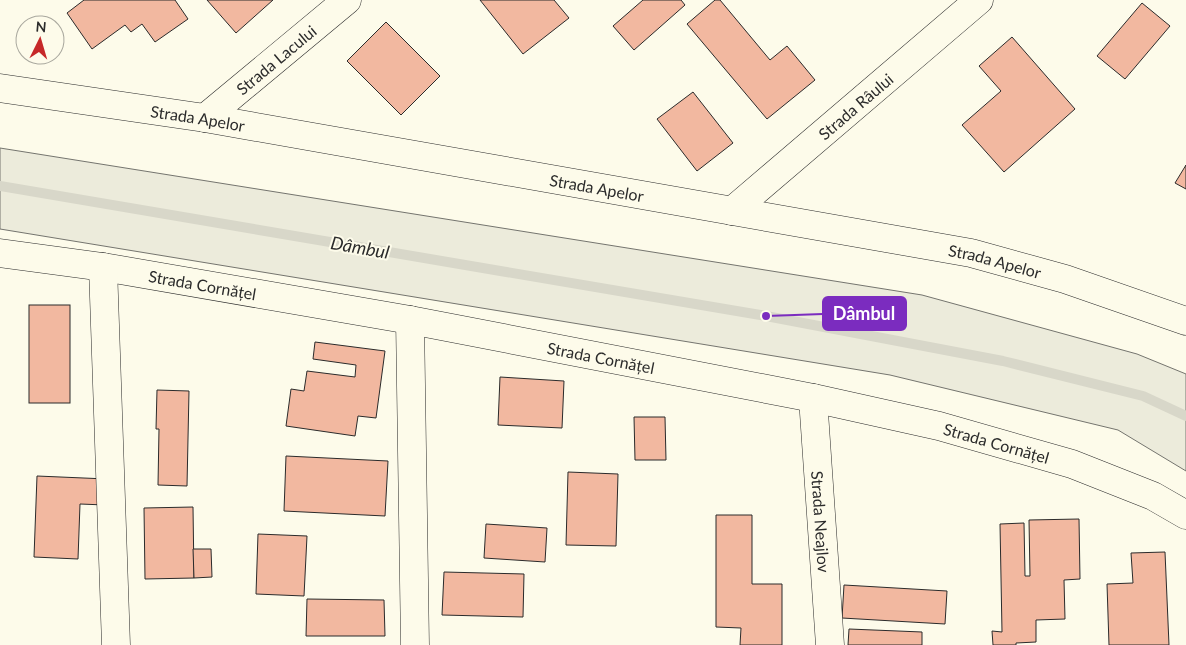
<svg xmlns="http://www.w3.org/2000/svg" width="1186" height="645" font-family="Lato,sans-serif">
<rect width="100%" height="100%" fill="#fdfbea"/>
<!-- green -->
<path fill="#ecebdb" stroke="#74746e" d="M 0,148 L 922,295 L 1137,354 L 1186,374 L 1186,471 L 1118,430 L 890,375 L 0,229 Z"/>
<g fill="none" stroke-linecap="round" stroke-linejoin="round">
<!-- stream -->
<path stroke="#d8d7c9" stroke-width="10" d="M 0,186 L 766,316 L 1003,361 L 1143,396 L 1186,416"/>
</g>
<!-- building -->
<g fill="#f2b8a0" stroke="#2b2b2b">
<path d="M 84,0 L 175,0 L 188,19 L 155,42 L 142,24 L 131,32 L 125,25 L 92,49 L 67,13 Z"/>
<path d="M 207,0 L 273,0 L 236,33 Z"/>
<path d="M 480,0 L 554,0 L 569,18 L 523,54 Z"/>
<path d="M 643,0 L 681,0 L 685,5 L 634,50 L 613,26 Z"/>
<path d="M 715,0 L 720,0 L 770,60 L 787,46 L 815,80 L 767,119 L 687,24 Z"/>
<path d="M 1142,3 L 1170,26 L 1125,79 L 1097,56 Z"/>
<path d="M 386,22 L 440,76 L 401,115 L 347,61 Z"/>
<path d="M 1012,37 L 1075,109 L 1004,172 L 962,125 L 1001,91 L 979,66 Z"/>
<path d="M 693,92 L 733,143 L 697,171 L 657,119 Z"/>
<path d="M 1186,165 L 1186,189 L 1175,183 Z"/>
<rect x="29" y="305" width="41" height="98"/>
<path d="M 315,342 L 385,351 L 376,418 L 358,416 L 355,436 L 286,426 L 291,389 L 304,391 L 307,371 L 355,377 L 356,365 L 313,359 Z"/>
<path d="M 500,377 L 564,381 L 562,428 L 498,425 Z"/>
<path d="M 157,390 L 189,391 L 187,486 L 158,485 L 159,429 L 156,429 Z"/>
<path d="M 634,417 L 665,417 L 666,460 L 635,460 Z"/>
<path d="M 286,456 L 388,461 L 385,516 L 284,511 Z"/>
<path d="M 568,472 L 618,474 L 616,546 L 566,545 Z"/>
<path d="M 37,476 L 107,479 L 105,505 L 80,504 L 78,559 L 34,557 Z"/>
<path d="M 193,507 L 194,578 L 145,579 L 144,508 Z"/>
<path d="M 716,515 L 752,515 L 752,584 L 782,584 L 782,645 L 740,645 L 741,628 L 716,627 Z"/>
<path d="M 1079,519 L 1080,579 L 1064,580 L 1065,619 L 1036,620 L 1036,642 L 1016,643 L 1016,645 L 993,645 L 992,631 L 1002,632 L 1000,524 L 1024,523 L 1025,576 L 1030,576 L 1029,520 Z"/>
<path d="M 486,524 L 547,528 L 545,562 L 484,558 Z"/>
<path d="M 258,534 L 307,536 L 304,596 L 256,594 Z"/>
<path d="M 193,549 L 211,549 L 212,577 L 194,578 Z"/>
<path d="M 1165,552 L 1169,645 L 1109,645 L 1107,584 L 1133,583 L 1131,553 Z"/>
<path d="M 444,572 L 524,574 L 523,617 L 442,615 Z"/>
<path d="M 844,585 L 947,591 L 945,624 L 842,618 Z"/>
<path d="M 307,599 L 384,600 L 385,636 L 306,636 Z"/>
<path d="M 849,629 L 922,632 L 922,645 L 848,645 Z"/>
</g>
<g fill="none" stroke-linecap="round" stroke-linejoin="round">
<!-- minor casing -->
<g stroke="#2b2b2b" stroke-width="29">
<g id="minor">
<path id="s1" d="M 0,88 L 205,118 L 971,253 L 1065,279 L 1186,321"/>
<path id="s2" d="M 205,118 L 347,0"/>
<path id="s3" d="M 732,211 L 979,0"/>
<path id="s4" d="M 0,253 L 103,267 L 410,320 L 813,398 L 939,426 L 1072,464 L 1153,496 L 1186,515"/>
<path d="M 103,267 L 116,645"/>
<path d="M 410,320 L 415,645"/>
<path id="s5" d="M 813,398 L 830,645"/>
</g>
</g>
<!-- minor -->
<use href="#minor" stroke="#fdfbea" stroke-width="28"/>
</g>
<g text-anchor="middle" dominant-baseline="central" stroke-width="4" stroke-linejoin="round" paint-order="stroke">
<!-- street labels -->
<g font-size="16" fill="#2b2b2b" stroke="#fdfbea">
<text stroke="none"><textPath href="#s2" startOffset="92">Strada Lacului</textPath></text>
<text stroke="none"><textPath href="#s3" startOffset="162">Strada Râului</textPath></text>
<text stroke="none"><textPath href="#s1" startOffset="200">Strada Apelor</textPath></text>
<text stroke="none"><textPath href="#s1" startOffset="605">Strada Apelor</textPath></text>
<text stroke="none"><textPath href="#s1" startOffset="1010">Strada Apelor</textPath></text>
<text stroke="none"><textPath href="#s4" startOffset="205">Strada Cornățel</textPath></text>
<text stroke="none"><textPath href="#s4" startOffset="610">Strada Cornățel</textPath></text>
<text stroke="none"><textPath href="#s4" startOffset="1015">Strada Cornățel</textPath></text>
<text stroke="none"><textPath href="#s5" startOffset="124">Strada Neajlov</textPath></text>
</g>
<!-- water labels -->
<g font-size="18" font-style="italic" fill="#2b2b2b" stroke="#fdfbea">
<text transform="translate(360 247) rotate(10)">Dâmbul</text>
</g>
</g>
<!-- callouts -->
<path fill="none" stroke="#7b2cbf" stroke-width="2" d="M766 316L823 314"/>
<circle fill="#7b2cbf" stroke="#fdfbea" stroke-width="2" cx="766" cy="316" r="5"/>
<rect fill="#7b2cbf" stroke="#7b2cbf" stroke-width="2" x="823" y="297" width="83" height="33" rx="5"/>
<g font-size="18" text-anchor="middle" font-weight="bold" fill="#fff">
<text x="864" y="320">Dâmbul</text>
</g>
<!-- north arrow -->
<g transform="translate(40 40) rotate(5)"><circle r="24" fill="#fdfbea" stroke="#a9a89e"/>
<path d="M0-4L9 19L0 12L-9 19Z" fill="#c62828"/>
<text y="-8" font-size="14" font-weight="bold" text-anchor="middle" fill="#2b2b2b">N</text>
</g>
</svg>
